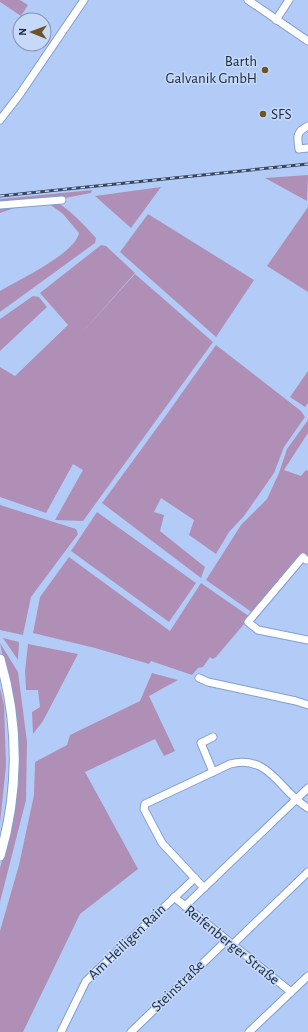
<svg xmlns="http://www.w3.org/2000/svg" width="308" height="1032" font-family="'Alegreya Sans',sans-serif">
<rect width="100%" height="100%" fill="#b3ccf7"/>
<!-- green -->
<g fill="#b08fb6">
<path d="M 0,0 L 20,0 L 28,5 L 21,16 L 0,2 Z"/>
<path d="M 308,175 L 307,201 L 265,178 Z"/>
<path d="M 161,187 L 131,228 L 95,196 Z"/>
<path d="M 92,190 L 91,193 L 60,199 L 56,202 C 71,210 84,225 96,238 L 95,243 L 0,312 L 0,291 C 18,280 75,254 79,233 L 63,214 L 48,203 L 23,205 L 0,213 L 0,199 Z"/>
<path d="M 308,207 L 308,292 L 267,266 Z"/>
<path d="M 148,214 L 254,280 L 216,337 L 120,252 Z"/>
<path d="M 101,245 L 106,246 L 135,273 L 79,336 L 135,274 L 213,342 L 83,521 L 55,520 L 83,470 L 73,464 L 46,513 L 0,497 L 0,367 L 15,376 L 68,325 L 40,293 Z"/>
<path d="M 33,296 L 39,297 L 47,307 L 0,351 L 0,319 Z"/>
<path d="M 216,345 L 301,411 L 305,417 L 284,447 L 274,473 L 244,516 L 229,532 L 216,554 L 189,535 L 194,520 L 161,498 L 154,512 L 164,515 L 160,531 L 205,567 L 201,578 L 102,503 L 162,421 Z"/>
<path d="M 308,371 L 308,403 L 305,407 L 290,397 Z"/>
<path d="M 308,420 L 308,433 L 284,470 L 301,476 L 306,470 L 308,471 L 308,559 L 299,557 L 253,613 L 206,580 L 241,525 L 267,499 L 279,473 L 287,449 Z"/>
<path d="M 0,505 L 76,529 L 78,534 L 31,597 L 23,635 L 0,630 Z"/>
<path d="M 97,512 L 196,583 L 169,622 L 71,551 Z"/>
<path d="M 69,557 L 170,631 L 201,583 L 250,617 L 216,657 L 213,659 L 210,657 L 203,667 L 198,668 L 192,675 L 151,661 L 149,664 L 95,648 L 33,633 L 40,597 Z"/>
<path d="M 3,638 L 19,642 L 18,660 Z"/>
<path d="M 0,643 L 18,672 L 27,742 L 26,800 L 0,902 L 0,868 L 11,828 L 19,777 L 17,728 Z"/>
<path d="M 28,644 L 78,654 L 43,721 L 33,734 L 32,712 L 40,707 L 38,690 L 26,690 L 25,671 Z"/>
<path d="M 152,673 L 178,680 L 149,696 L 175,751 L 164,756 L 155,739 L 85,772 L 138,869 L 80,914 L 23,1032 L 0,1032 L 0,931 L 19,865 L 34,795 L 35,762 L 67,745 L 70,735 L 140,701 Z"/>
<path d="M 0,688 L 4,705 L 6,766 L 0,823 Z"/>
</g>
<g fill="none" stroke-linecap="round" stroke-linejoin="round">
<!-- minor casing -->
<g stroke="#809ed1" stroke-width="9">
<g id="minor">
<path d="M 248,0 L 308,41"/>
<path d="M 276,20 L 289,0"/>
<path d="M 0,120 L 20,94 L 84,0"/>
<path d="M 308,126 C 296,132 297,136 299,149 L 308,148"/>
<path d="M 0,205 L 62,200"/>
<path d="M 306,560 L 303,557 L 248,622 L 258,630 L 308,640"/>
<path d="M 199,678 L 208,682 L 296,701 L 308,705"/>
<path d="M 213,772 L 201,743 L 213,737"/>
<path d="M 204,888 L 162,843 L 144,809 L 145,804 L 230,764 C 270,754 279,791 308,808"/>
<path d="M 174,897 L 291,992"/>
<path d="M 185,906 L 308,788"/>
<path d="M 232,945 L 308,872"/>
<path d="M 61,1032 L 86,981 L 195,878"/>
<path d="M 131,1032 L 226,941"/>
<path d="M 249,1032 L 308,976"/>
</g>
</g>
<!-- major casing -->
<g stroke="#809ed1" stroke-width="11">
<path id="major" d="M 0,659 C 19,723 19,792 0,856"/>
</g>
<!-- minor -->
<use href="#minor" stroke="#fff" stroke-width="7"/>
<!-- major -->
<use href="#major" stroke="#fff" stroke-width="9"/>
<!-- rail casing -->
<g stroke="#38465f" stroke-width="3">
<path id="rail" d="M 0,196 L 308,164"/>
</g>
<!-- rail -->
<use href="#rail" stroke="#c6d9f9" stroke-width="1.5" stroke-dasharray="4.5" stroke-linecap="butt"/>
</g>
<!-- markers -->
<g fill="#6d5425" stroke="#c6d9f9" stroke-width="1.5">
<circle cx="265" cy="70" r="4"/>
<circle cx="263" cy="114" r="4"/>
</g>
<g text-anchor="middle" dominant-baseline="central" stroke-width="3" stroke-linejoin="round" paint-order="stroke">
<!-- poi labels -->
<g font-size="15" fill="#1b273b" stroke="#c6d9f9" text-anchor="end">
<text x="257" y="61">Barth<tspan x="257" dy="17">Galvanik GmbH</tspan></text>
<text x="271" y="114" text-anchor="start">SFS</text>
</g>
<!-- street labels -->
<g font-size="15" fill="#1b273b" stroke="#c6d9f9">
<text transform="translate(127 942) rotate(-44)">Am Heiligen Rain</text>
<text transform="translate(232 945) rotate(39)">Reifenberger Straße</text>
<text transform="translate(178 986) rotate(-44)">Steinstraße</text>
</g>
</g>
<!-- north arrow -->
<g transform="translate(32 32) rotate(271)"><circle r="19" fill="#c6d9f9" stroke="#8292ad"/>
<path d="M0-3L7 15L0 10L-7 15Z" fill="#6d5425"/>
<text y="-6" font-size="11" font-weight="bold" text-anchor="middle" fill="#1b273b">N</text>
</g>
</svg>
